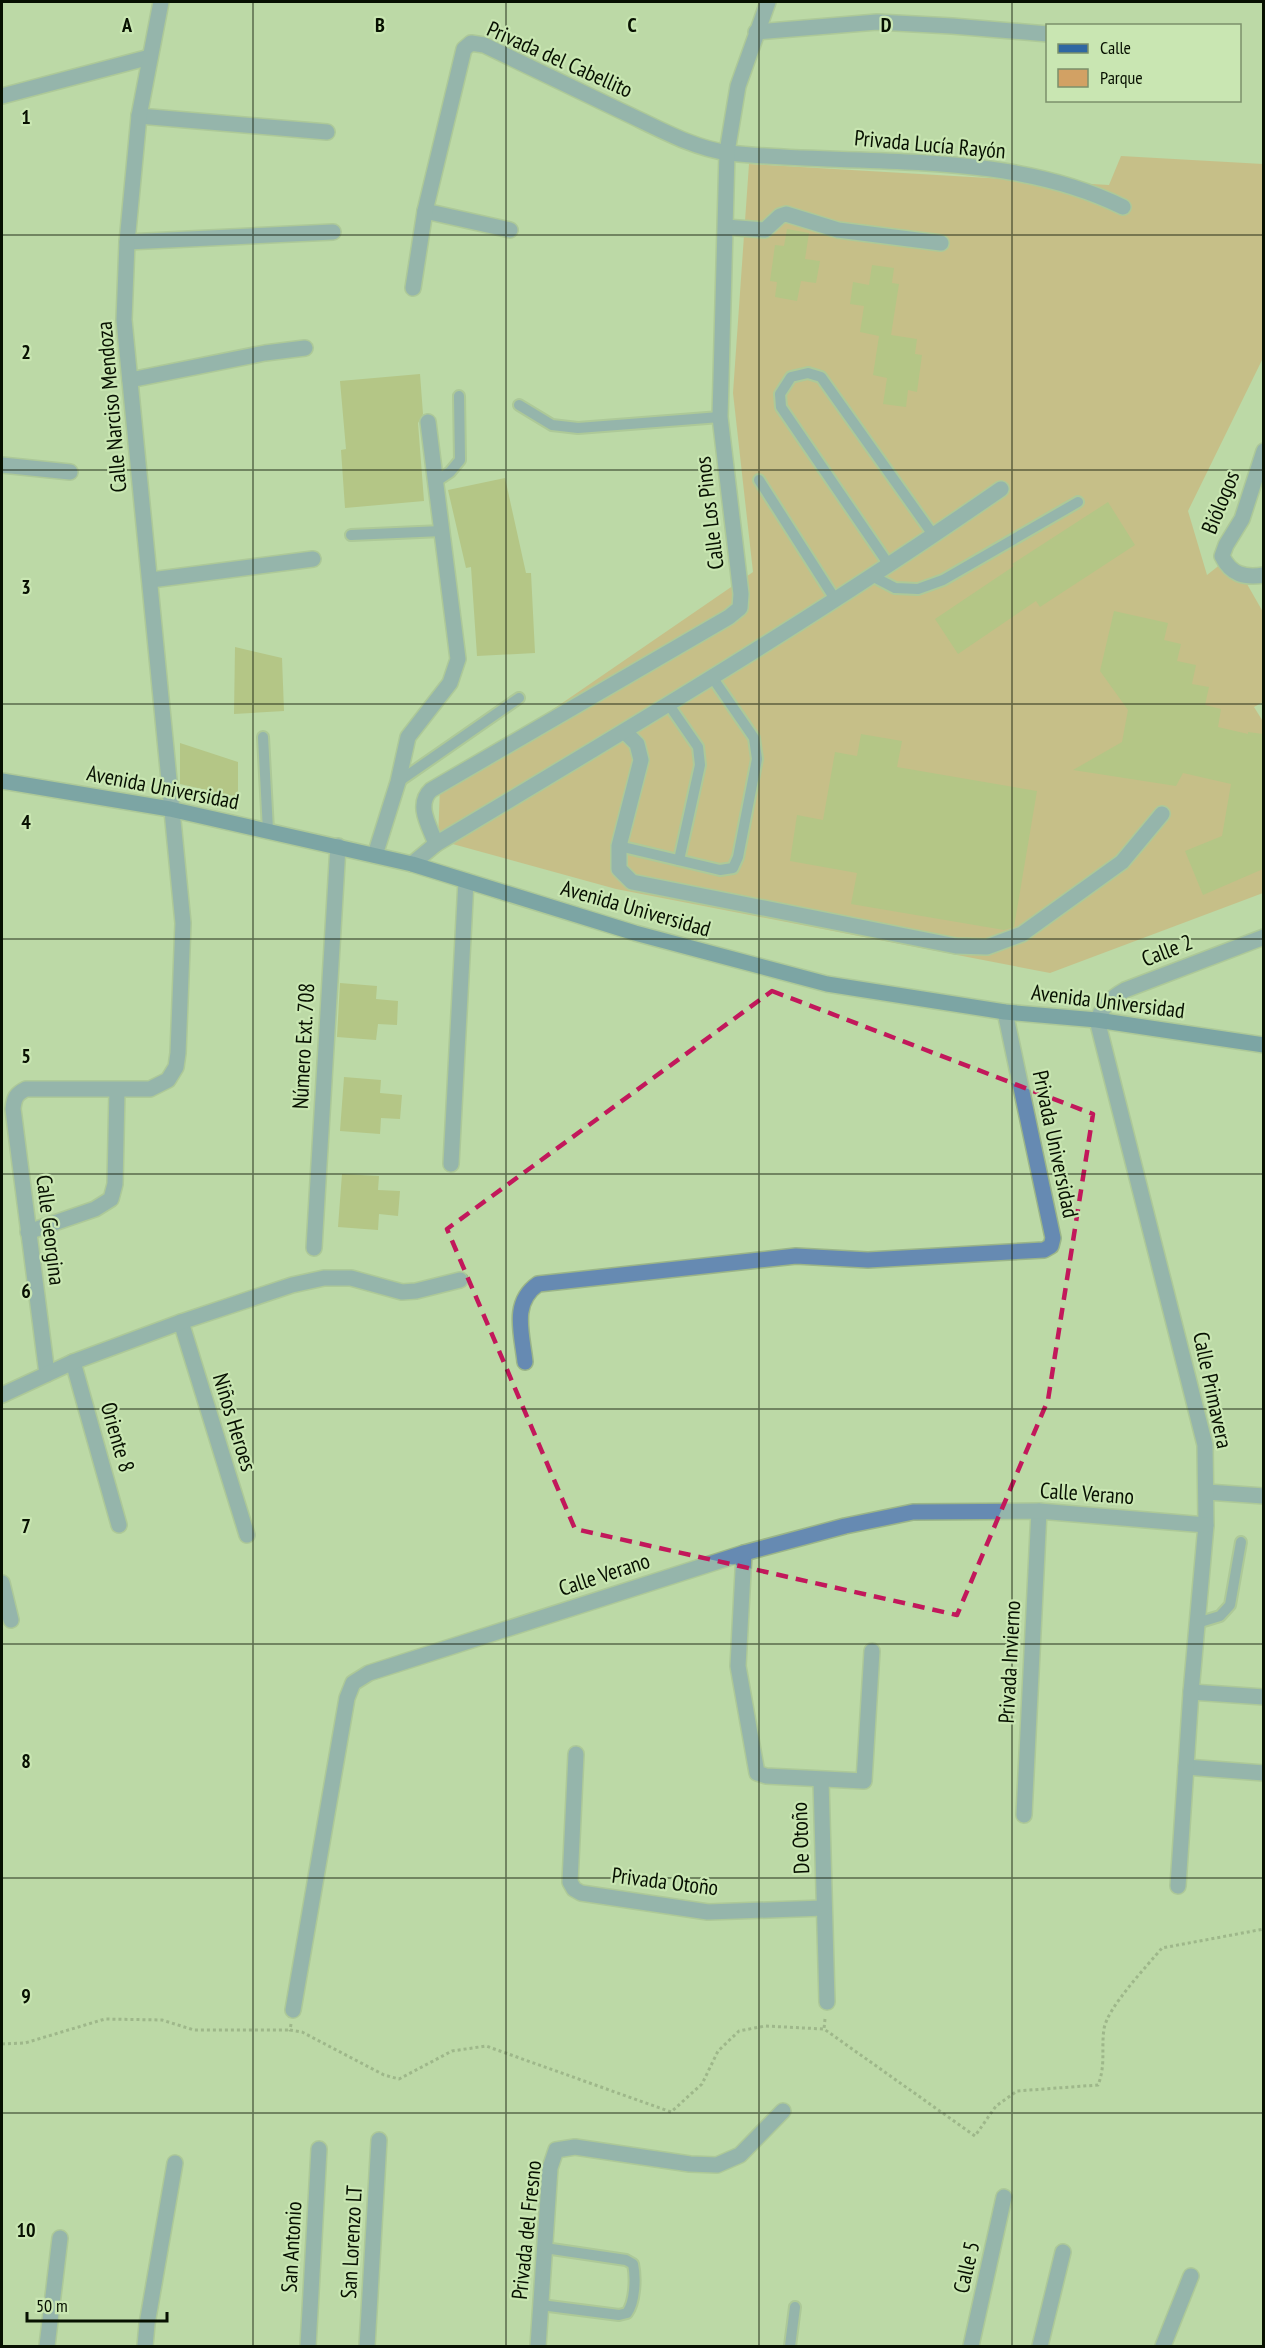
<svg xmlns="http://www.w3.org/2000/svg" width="1265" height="2348" font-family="'PT Sans Narrow',sans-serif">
<rect width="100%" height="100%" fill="#bcd9a6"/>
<!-- green -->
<path fill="#d2a164" d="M 1121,156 L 1263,164 L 1263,358 L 1188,511 L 1207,575 L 1231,556 L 1263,612 L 1263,702 L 1254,707 L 1264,723 L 1263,893 L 1050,973 L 616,889 L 438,840 L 440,787 L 753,572 L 733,393 L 749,164 L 1109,185 Z"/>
<!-- building -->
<g fill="#abaf60">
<path d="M 787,229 L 809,233 L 805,259 L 820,261 L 816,283 L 801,281 L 797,301 L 775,297 L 777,282 L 770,281 L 775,245 L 784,246 Z"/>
<path d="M 872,265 L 894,268 L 892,283 L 899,284 L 891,335 L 917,339 L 915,354 L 922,355 L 917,392 L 908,390 L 906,407 L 883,404 L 887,378 L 873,375 L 879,336 L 860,332 L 864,306 L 850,304 L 853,282 L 869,285 Z"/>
<path d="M 420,374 L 423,414 L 418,423 L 424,501 L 345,508 L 341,450 L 346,449 L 340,381 Z"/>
<path d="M 505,478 L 526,573 L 531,573 L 535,653 L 477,656 L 471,567 L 466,568 L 448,490 Z"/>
<path d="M 1108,502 L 1135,545 L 1040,607 L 1036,601 L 958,654 L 935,619 L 1014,566 L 1012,564 Z"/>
<path d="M 1114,611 L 1168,623 L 1164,640 L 1181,644 L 1177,661 L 1196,665 L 1192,684 L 1209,687 L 1205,705 L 1221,709 L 1218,727 L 1248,734 L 1248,732 L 1263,734 L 1263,869 L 1203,895 L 1185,851 L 1222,836 L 1231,784 L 1183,773 L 1176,786 L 1073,770 L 1122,742 L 1128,710 L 1100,671 Z"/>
<path d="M 235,647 L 282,658 L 284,711 L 234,714 Z"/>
<path d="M 861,734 L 902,741 L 897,767 L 1037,791 L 1014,927 L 1004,930 L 851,904 L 857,873 L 790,861 L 797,815 L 823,820 L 835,752 L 857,756 Z"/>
<path d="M 180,743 L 238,762 L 238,797 L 180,784 Z"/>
<path d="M 340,983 L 377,986 L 376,999 L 398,1001 L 397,1025 L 378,1024 L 376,1040 L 337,1037 Z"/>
<path d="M 344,1077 L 381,1080 L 380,1093 L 402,1095 L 400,1119 L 381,1118 L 380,1134 L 340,1131 Z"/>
<path d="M 342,1174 L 379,1176 L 378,1190 L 400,1191 L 398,1216 L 379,1214 L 378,1230 L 338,1227 Z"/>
</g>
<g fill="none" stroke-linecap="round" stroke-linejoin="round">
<!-- lane casing -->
<g stroke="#9bb588" stroke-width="14">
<g id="lane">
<path d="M 519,405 L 552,425 L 578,428 L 720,417"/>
<path d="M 759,480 L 835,599"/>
<path d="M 435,482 L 450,472 L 460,460 L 459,396"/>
<path d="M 351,535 L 442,531"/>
<path d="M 889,565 L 781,407 L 780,394 L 791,377 L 808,373 L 821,377 L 934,536"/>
<path d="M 872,576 L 895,588 L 918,589 L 943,580 L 1078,502"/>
<path d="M 669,705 L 698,747 L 700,765 L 679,860"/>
<path d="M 263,737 L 268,830"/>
<path d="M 398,782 L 519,698"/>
<path d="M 619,846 L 720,870 L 733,868 L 738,857 L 757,759 L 754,738 L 712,677"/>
<path d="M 1197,1623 L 1220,1616 L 1230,1605 L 1241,1542"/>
<path d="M 541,2305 L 619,2315 L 627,2313 C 635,2302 636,2278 633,2264 L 626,2260 L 545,2248"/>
<path d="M 790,2346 L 795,2307"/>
</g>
</g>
<!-- street casing -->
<g stroke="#9bb588" stroke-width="18">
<g id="street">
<path d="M 756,32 L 877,22 L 952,26 L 1048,34"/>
<path d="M 2,96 L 150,57"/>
<path d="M 139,116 L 327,132"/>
<path d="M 425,211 L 510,230"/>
<path d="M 726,227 L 765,230 L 780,216 L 786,214 L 838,230 L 941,243"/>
<path d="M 127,242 L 333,232"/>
<path d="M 413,288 L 425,211 L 464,49 L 471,43 L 484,45 C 529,67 574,88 619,110 C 654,126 691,148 729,153 C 858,167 1004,148 1123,207"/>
<path d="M 130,380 L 265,353 L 305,348"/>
<path d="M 1264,451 L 1242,519 L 1226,545 L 1222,556 C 1231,575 1245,578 1264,575"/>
<path d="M 2,465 L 70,472"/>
<path d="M 151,580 L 313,559"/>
<path d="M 625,732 L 637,744 L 641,760 L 619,846 L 619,869 L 632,882 L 956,946 L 987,947 L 1022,934 L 1122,862 L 1162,814"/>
<path d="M 436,844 C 430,827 415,805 431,790 L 729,617 L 740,608 L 741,594 L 720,417 L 727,152 L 738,86 L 768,2"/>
<path d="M 375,855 L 398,782 L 408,737 L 450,683 L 458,659 L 428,422"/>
<path d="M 412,864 L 436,844 C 627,730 818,616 1001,489"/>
<path d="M 451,1164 L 466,881"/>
<path d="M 28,1232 L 95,1209 L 111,1199 L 115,1184 L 117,1090"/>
<path d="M 314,1248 L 338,846"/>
<path d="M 181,1322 L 247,1535"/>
<path d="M 73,1362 L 119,1525"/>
<path d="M 525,1362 C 522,1333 511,1303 538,1284 L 796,1256 L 868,1260 L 1044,1250 L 1051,1246 L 1053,1238 L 1005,1012"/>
<path d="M 47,1374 L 13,1109 C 14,1098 16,1094 26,1089 L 150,1089 L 168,1080 L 176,1067 L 178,1053 L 183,923 L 124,320 L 127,242 L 139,116 L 161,2"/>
<path d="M 2,1395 L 73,1362 L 181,1322 L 292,1285 L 324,1278 L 351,1278 L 402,1292 L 416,1291 L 460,1280"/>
<path d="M 1207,1492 L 1264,1496"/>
<path d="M 744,1553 L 738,1666 L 757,1773 L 766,1776 L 864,1781 L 872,1651"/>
<path d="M 2,1583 L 11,1620"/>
<path d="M 1191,1692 L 1264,1697"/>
<path d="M 576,1754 L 570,1882 L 574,1889 L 581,1893 L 708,1912 L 824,1908"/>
<path d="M 1186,1767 L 1264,1773"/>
<path d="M 821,1780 L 827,2002"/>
<path d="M 1024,1815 L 1039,1511"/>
<path d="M 1178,1886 L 1191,1692 L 1206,1525 L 1205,1445 L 1097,1020 C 1104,1005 1111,998 1125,990 L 1264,937"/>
<path d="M 293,2010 L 347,1698 L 353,1683 L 369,1673 L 744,1553 L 845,1526 L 913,1512 L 1039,1511 L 1206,1525"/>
<path d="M 47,2346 L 60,2238"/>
<path d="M 145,2346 L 147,2324 L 175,2163"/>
<path d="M 308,2346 L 319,2149"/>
<path d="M 367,2346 L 379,2140"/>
<path d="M 538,2346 L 550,2168 L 556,2150 L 575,2147 L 690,2164 L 717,2165 L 740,2155 L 783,2111"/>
<path d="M 971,2346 L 1004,2197"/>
<path d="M 1040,2346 L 1063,2252"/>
<path d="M 1163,2346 L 1191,2276"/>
</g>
</g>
<!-- secondary casing -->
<g stroke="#9bb588" stroke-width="18">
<path id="secondary" d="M 2,781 L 170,809 L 412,864 L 635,933 L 827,984 L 1005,1012 L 1097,1020 L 1264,1045"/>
</g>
<!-- path -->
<g stroke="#7a8f69" stroke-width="3" stroke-dasharray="3 3" stroke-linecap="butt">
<path d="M 825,2019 L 824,2029 L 975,2136 L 996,2106 L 1017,2091 L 1098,2085 C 1106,2065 1101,2049 1104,2029 C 1107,2008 1147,1966 1162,1948 L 1264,1929"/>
<path d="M 291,2024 L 290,2030 L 302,2032 L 384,2075 L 399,2079 L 452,2051 L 486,2046 L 671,2112 L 702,2084 L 718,2051 L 739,2031 L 765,2026 L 824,2029"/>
<path d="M 2,2044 L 25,2043 L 105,2019 L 162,2020 L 194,2030 L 290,2030"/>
</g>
<!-- lane -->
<use href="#lane" stroke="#668ab2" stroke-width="10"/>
<!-- street -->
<use href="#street" stroke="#668ab2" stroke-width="15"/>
<!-- secondary -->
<use href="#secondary" stroke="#2f67a2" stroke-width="15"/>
</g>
<!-- marked area -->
<path d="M0 0H1265V2348H0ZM 772,991 L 1093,1114 L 1048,1400 L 957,1615 L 575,1529 L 447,1229 Z" fill="#bcd9a6" fill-opacity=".55" fill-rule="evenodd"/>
<path fill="none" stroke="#c2185b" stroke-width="4.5" stroke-dasharray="12 8" stroke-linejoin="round" d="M 772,991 L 1093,1114 L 1048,1400 L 957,1615 L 575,1529 L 447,1229 Z"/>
<!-- grid -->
<path fill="none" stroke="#071001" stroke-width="1.5" stroke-opacity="0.55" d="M 253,2 L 253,2346M 506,2 L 506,2346M 759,2 L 759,2346M 1012,2 L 1012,2346M 2,235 L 1264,235M 2,470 L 1264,470M 2,704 L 1264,704M 2,939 L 1264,939M 2,1174 L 1264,1174M 2,1409 L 1264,1409M 2,1644 L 1264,1644M 2,1878 L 1264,1878M 2,2113 L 1264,2113"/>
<g text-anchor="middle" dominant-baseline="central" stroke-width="4.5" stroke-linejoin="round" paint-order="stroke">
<!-- street labels -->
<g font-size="22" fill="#071001" stroke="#c9e6b2">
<text transform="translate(560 59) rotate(24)">Privada del Cabellito</text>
<text transform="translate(930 144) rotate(5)">Privada Lucía Rayón</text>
<text transform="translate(111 407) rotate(-95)">Calle Narciso Mendoza</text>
<text transform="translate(1220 502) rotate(-68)">Biólogos</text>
<text transform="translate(709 513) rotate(-97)">Calle Los Pinos</text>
<text transform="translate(163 787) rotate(11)">Avenida Universidad</text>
<text transform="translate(636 908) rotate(16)">Avenida Universidad</text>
<text transform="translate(1167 950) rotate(-21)">Calle 2</text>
<text transform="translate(1108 1001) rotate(7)">Avenida Universidad</text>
<text transform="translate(303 1046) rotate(-87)">Número Ext. 708</text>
<text transform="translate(1056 1144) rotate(78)">Privada Universidad</text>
<text transform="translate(51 1230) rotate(83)">Calle Georgina</text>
<text transform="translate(1213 1390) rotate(78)">Calle Primavera</text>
<text transform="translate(235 1422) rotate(73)">Niños Heroes</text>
<text transform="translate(118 1437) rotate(74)">Oriente 8</text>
<text transform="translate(1087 1493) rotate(4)">Calle Verano</text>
<text transform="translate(604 1574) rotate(-18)">Calle Verano</text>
<text transform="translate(1009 1662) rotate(-87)">Privada Invierno</text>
<text transform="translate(800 1838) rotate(-92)">De Otoño</text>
<text transform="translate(665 1881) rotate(7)">Privada Otoño</text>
<text transform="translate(526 2230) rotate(-84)">Privada del Fresno</text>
<text transform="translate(351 2242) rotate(-87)">San Lorenzo LT</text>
<text transform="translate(291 2247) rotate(-87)">San Antonio</text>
<text transform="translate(966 2267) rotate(-77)">Calle 5</text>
</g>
</g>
<g font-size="20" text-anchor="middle" font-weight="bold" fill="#071001" stroke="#c9e6b2" stroke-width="4.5" stroke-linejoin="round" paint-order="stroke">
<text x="127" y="32">A</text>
<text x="380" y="32">B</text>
<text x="632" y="32">C</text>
<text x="886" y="32">D</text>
<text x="26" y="124">1</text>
<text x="26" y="359">2</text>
<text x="26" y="594">3</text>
<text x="26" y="829">4</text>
<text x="26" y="1063">5</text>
<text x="26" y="1298">6</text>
<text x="26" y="1533">7</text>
<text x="26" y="1768">8</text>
<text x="26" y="2003">9</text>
<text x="26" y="2237">10</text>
</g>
<!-- border -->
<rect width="1265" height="2348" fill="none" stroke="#071001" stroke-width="6"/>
<!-- legend -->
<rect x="1046" y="24" width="195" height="78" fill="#c9e6b2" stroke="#7b906b" stroke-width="1.5"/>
<rect x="1058" y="44" width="30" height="9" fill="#2f67a2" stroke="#7b906b" stroke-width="1.5"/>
<text x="1100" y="54" font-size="18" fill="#071001">Calle</text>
<rect x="1058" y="69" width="30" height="18" fill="#d2a164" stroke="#7b906b" stroke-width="1.5"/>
<text x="1100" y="84" font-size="18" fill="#071001">Parque</text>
<!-- scale -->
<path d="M27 2312v9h140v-9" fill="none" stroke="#071001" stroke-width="3"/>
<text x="36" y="2312" font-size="18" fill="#071001" stroke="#c9e6b2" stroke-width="4.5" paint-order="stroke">50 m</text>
</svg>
